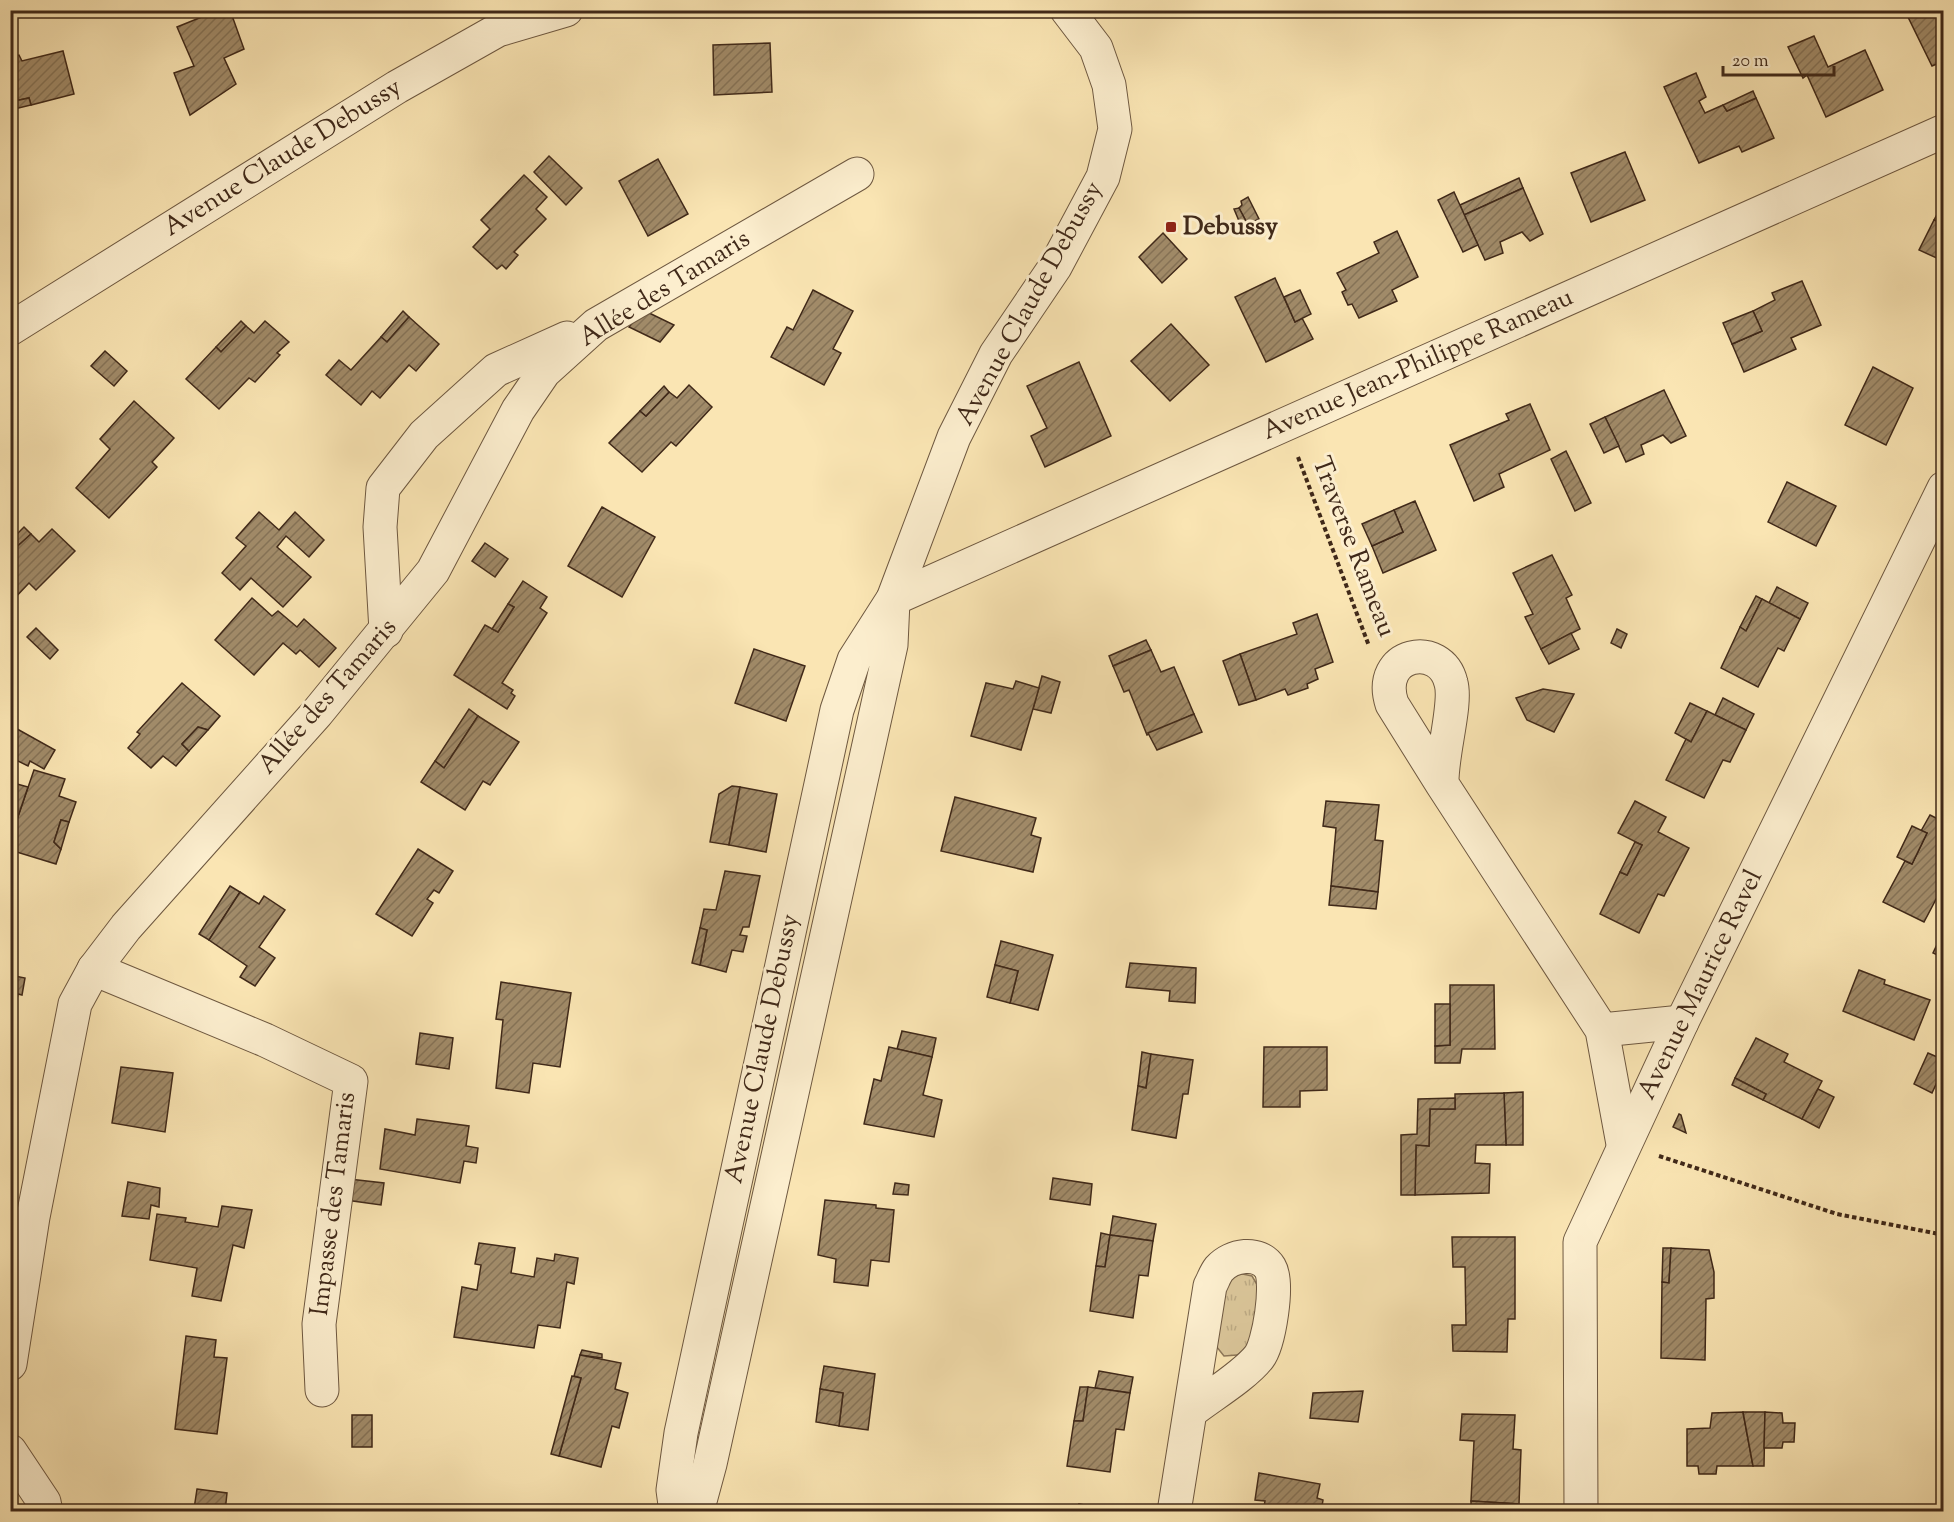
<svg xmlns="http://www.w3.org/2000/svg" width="1954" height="1522" font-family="'Sorts Mill Goudy',serif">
<defs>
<pattern id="grass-tufts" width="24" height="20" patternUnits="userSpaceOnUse" patternTransform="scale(1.5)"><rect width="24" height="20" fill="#dac599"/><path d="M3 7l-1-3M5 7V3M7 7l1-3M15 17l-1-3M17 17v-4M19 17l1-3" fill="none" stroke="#bca983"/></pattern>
<pattern id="building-hatch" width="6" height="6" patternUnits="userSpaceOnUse" patternTransform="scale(1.5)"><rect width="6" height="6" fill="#a18b69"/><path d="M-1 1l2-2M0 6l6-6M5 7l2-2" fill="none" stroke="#857256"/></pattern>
</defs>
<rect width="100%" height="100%" fill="#fae5b3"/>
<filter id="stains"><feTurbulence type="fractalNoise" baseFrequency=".00333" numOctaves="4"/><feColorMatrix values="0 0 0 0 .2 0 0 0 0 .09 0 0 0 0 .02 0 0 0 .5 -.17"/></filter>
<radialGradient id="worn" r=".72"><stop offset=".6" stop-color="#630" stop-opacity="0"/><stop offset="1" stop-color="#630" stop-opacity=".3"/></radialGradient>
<!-- grass -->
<path fill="url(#grass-tufts)" stroke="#8d7759" stroke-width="1.5" d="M 1238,1273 L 1252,1276 L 1259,1288 L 1252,1345 L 1237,1355 L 1224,1356 L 1216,1346 L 1227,1282 Z"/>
<!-- building -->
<g fill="url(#building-hatch)" stroke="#402919" stroke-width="1.5">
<path d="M 219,10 L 230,10 L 244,49 L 224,58 L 236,84 L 190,115 L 174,73 L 194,66 L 177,27 Z"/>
<path d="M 1923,10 L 1944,10 L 1944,61 L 1932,66 L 1908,17 Z"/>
<path d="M 1814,36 L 1828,67 L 1865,50 L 1883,90 L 1826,117 L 1807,75 L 1803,78 L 1788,47 Z"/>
<path d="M 770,43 L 772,92 L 714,95 L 713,45 Z"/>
<path d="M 63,51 L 74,94 L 31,105 L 29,98 L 10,102 L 10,57 L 19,55 L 22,61 Z"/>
<path d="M 1696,73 L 1706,97 L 1699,101 L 1705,113 L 1723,105 L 1727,111 L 1756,98 L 1774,138 L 1742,152 L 1739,146 L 1699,163 L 1664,87 Z"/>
<path d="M 1753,91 L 1756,98 L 1727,111 L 1723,105 Z"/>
<path d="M 29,98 L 31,105 L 10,110 L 10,102 Z"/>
<path d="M 1625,152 L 1645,200 L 1591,222 L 1571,173 Z"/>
<path d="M 549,156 L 582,188 L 566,205 L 534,172 Z"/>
<path d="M 658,159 L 688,214 L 648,236 L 619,181 Z"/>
<path d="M 524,175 L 547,197 L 536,209 L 546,219 L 514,252 L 518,255 L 506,269 L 502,265 L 497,269 L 473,247 L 490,229 L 481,220 Z"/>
<path d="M 1519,178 L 1523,188 L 1464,215 L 1460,205 Z"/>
<path d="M 1523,188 L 1543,234 L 1530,241 L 1522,232 L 1500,242 L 1503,253 L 1485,260 L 1464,215 Z"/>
<path d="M 1454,192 L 1478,245 L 1463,252 L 1438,200 Z"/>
<path d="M 1248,197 L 1259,219 L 1248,225 L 1239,208 L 1242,205 L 1241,201 Z"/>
<path d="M 1944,201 L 1944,224 L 1934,220 Z"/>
<path d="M 1239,208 L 1248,225 L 1242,228 L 1234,209 Z"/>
<path d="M 1934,220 L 1944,224 L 1941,260 L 1919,250 Z"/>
<path d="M 1397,231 L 1418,277 L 1392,290 L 1397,301 L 1359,318 L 1352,304 L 1348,305 L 1342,292 L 1346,290 L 1337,273 L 1379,253 L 1374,242 Z"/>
<path d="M 1163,233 L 1187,259 L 1162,283 L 1139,257 Z"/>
<path d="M 1275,278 L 1295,322 L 1302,318 L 1313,339 L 1266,362 L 1235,297 Z"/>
<path d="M 1802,281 L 1821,325 L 1791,338 L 1796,349 L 1744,372 L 1732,344 L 1762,331 L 1753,311 L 1775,300 L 1772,293 Z"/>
<path d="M 813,290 L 853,311 L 833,349 L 841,353 L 824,385 L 771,357 L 787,327 L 793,330 Z"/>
<path d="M 1300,290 L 1311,314 L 1295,322 L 1284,297 Z"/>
<path d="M 643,310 L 674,325 L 660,342 L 629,327 Z"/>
<path d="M 403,311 L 409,317 L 387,342 L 381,337 Z"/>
<path d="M 1753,311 L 1762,331 L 1732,344 L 1723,323 Z"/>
<path d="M 409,317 L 439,344 L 416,371 L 409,365 L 380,398 L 372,391 L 361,405 L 326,375 L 339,360 L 351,370 L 381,337 L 387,342 Z"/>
<path d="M 241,321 L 246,326 L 221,352 L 216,347 Z"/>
<path d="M 265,321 L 289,342 L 277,353 L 280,355 L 255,382 L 249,378 L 219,409 L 186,379 L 216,347 L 221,352 L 246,326 L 254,333 Z"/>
<path d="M 1171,324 L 1209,365 L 1170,401 L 1131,361 Z"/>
<path d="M 105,351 L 127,371 L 114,386 L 91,366 Z"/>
<path d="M 1079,362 L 1111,436 L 1045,467 L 1031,436 L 1047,428 L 1027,386 Z"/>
<path d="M 1873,367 L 1913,388 L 1886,445 L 1845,425 Z"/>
<path d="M 689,385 L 712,407 L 676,446 L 671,442 L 642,472 L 609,443 L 640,411 L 646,416 L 669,392 L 677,398 Z"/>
<path d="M 664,386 L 669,392 L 646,416 L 640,411 Z"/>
<path d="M 1664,390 L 1686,436 L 1671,443 L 1663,435 L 1641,445 L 1644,454 L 1626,462 L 1605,417 Z"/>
<path d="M 134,401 L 174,438 L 152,462 L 157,467 L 109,518 L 76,488 L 110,449 L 100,439 Z"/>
<path d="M 1530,404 L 1550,450 L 1499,474 L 1504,487 L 1474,501 L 1450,445 L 1509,420 L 1506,414 Z"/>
<path d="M 1605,417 L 1619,446 L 1604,453 L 1590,424 Z"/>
<path d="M 1566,451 L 1591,503 L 1575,511 L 1551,459 Z"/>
<path d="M 1787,482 L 1836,506 L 1816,546 L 1768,522 Z"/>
<path d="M 1415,501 L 1436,550 L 1383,573 L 1372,546 L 1403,532 L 1394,510 Z"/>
<path d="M 602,507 L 655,537 L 622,597 L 568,566 Z"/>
<path d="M 1394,510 L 1403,532 L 1372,546 L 1362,524 Z"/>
<path d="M 259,512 L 279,530 L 295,512 L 324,540 L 309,557 L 286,536 L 277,547 L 311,577 L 283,607 L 251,578 L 240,590 L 222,573 L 246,546 L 236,538 Z"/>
<path d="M 24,527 L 31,534 L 10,553 L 10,541 Z"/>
<path d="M 52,529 L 75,551 L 36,590 L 29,583 L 10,603 L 10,553 L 31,534 L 39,542 Z"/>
<path d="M 485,543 L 508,559 L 495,577 L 472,561 Z"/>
<path d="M 1552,555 L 1572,595 L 1566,598 L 1580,629 L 1541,649 L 1525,617 L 1533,614 L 1513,573 Z"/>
<path d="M 523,581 L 547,597 L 540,608 L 547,613 L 502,683 L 513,690 L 511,693 L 515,696 L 507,709 L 454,675 L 485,625 L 498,632 L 514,607 L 508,604 Z"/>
<path d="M 1777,587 L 1808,603 L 1800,619 L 1769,603 Z"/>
<path d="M 1756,596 L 1762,599 L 1746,631 L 1740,627 Z"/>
<path d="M 252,598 L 272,616 L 278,611 L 297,627 L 304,619 L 336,648 L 319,667 L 300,650 L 296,654 L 283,643 L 254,675 L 215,640 Z"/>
<path d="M 1762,599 L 1800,619 L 1784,651 L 1778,648 L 1758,687 L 1721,668 L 1740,627 L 1746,631 Z"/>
<path d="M 508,604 L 514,607 L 498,632 L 492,629 Z"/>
<path d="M 1317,614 L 1333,662 L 1315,669 L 1318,679 L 1307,684 L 1308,688 L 1288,695 L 1285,689 L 1256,700 L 1240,654 L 1297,634 L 1293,623 Z"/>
<path d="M 36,628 L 58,650 L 50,659 L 27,637 Z"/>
<path d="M 1617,629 L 1627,634 L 1621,648 L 1611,643 Z"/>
<path d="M 1571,633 L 1579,649 L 1549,664 L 1541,649 Z"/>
<path d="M 1146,640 L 1151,650 L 1113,666 L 1109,656 Z"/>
<path d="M 754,649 L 805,666 L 786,721 L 735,703 Z"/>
<path d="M 1151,650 L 1161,672 L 1174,667 L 1194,714 L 1147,735 L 1129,690 L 1124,692 L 1113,666 Z"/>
<path d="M 1240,654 L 1256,700 L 1239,705 L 1223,661 Z"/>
<path d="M 1042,676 L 1060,682 L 1051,713 L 1033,709 Z"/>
<path d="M 1016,681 L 1039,688 L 1021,750 L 971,736 L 986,683 L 1013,689 Z"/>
<path d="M 182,683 L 220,716 L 208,730 L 198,727 L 182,744 L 189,751 L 176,766 L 163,756 L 151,768 L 128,748 L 140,734 L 137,732 Z"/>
<path d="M 1543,689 L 1574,694 L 1554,732 L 1527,720 L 1516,698 Z"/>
<path d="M 1723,698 L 1754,714 L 1746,730 L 1715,715 Z"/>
<path d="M 1690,703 L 1707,711 L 1691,742 L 1675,733 Z"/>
<path d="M 469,709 L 478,716 L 444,768 L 435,761 Z"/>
<path d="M 1707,711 L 1746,730 L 1730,762 L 1723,760 L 1704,798 L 1666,780 L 1686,739 L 1691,742 Z"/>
<path d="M 1194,714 L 1202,732 L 1157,750 L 1148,733 Z"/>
<path d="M 478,716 L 519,742 L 490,785 L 483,781 L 465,810 L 421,782 L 435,761 L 444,768 Z"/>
<path d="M 10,725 L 55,750 L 44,769 L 30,761 L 28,766 L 10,757 Z"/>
<path d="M 198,727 L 208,730 L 189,751 L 182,744 Z"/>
<path d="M 34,770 L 65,779 L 59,796 L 76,802 L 69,822 L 61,820 L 54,842 L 61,849 L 56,864 L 10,850 L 10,840 Z"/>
<path d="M 17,784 L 28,787 L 10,840 L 10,805 Z"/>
<path d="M 732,786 L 740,787 L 729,845 L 710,842 L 719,794 Z"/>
<path d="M 740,787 L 777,794 L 766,852 L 729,845 Z"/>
<path d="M 955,797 L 1036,818 L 1031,835 L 1041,838 L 1033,872 L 941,851 Z"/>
<path d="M 1326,801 L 1379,805 L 1375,840 L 1383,841 L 1378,892 L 1331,886 L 1336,828 L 1323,826 Z"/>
<path d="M 1635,801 L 1666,817 L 1658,832 L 1689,848 L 1664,896 L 1658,894 L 1639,933 L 1600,914 L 1620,872 L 1627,875 L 1642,845 L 1618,833 Z"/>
<path d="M 1930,815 L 1944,822 L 1944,884 L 1924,922 L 1883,902 L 1905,861 L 1912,864 L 1927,833 L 1921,831 Z"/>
<path d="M 61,820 L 69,822 L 61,849 L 54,842 Z"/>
<path d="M 1912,826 L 1927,833 L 1912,864 L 1897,857 Z"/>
<path d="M 1635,842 L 1642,845 L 1627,875 L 1620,872 Z"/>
<path d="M 418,849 L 453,871 L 439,893 L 434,890 L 427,899 L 433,903 L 412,936 L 376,914 Z"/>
<path d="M 725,871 L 760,876 L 749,927 L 743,927 L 740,935 L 747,936 L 743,952 L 732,950 L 726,972 L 700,965 L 707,930 L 700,928 L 704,909 L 716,910 Z"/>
<path d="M 230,886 L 240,892 L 209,940 L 199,934 Z"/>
<path d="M 1331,886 L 1378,892 L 1376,909 L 1329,905 Z"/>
<path d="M 240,892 L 259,904 L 264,896 L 285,910 L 259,947 L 275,958 L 255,986 L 240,977 L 247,966 L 209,940 Z"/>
<path d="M 10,925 L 17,926 L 10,967 Z"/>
<path d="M 700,928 L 707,930 L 700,965 L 692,963 Z"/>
<path d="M 1944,930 L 1944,958 L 1933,953 Z"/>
<path d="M 1001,941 L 1053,955 L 1038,1010 L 1010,1003 L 1018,971 L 995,965 Z"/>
<path d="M 1130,963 L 1196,968 L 1195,1003 L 1169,1001 L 1170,991 L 1126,987 Z"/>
<path d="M 995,965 L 1018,971 L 1010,1003 L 987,997 Z"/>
<path d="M 1859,970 L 1885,980 L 1884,984 L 1930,1000 L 1914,1040 L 1843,1011 Z"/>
<path d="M 10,975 L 25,978 L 22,995 L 18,994 L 11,1025 Z"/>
<path d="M 501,982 L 571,993 L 560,1067 L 533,1063 L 529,1093 L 496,1088 L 503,1020 L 496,1019 Z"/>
<path d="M 1450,985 L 1494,985 L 1495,1049 L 1462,1049 L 1460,1063 L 1435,1063 L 1435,1046 L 1450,1045 Z"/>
<path d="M 1435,1004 L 1450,1004 L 1450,1045 L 1435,1046 Z"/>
<path d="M 902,1031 L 936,1038 L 932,1057 L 897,1049 Z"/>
<path d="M 420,1033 L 453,1038 L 449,1069 L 416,1064 Z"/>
<path d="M 1756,1038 L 1788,1054 L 1784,1062 L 1822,1081 L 1802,1119 L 1763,1100 L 1766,1094 L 1735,1078 Z"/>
<path d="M 889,1047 L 932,1057 L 923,1095 L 942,1100 L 934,1137 L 864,1124 L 874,1079 L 881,1081 Z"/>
<path d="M 1264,1047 L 1327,1047 L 1327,1090 L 1300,1091 L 1300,1107 L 1263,1107 Z"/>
<path d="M 1142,1052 L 1151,1054 L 1146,1088 L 1138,1086 Z"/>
<path d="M 1928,1053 L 1944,1060 L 1944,1067 L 1932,1093 L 1914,1084 Z"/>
<path d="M 1151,1054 L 1193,1060 L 1188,1094 L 1183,1094 L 1176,1138 L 1132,1130 L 1138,1086 L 1146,1088 Z"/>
<path d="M 121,1067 L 173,1073 L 165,1132 L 112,1123 Z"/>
<path d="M 1735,1078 L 1766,1094 L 1763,1100 L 1732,1085 Z"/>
<path d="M 1818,1089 L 1834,1097 L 1819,1128 L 1802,1119 Z"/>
<path d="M 1523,1092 L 1523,1145 L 1506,1145 L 1504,1093 Z"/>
<path d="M 1504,1093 L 1506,1145 L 1476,1145 L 1475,1163 L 1490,1164 L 1489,1193 L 1415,1195 L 1416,1145 L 1429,1146 L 1430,1109 L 1455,1109 L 1455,1094 Z"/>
<path d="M 1455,1098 L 1455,1109 L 1430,1109 L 1429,1146 L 1416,1145 L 1415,1195 L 1401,1195 L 1401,1135 L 1417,1134 L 1418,1099 Z"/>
<path d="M 1679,1114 L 1681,1115 L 1686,1133 L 1673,1127 Z"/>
<path d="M 417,1119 L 469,1126 L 466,1146 L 478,1148 L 476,1163 L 464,1161 L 460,1183 L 380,1169 L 385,1129 L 415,1135 Z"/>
<path d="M 1053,1178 L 1092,1184 L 1090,1205 L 1050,1199 Z"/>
<path d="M 349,1179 L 384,1183 L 381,1205 L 346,1200 Z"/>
<path d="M 128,1182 L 160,1188 L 159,1207 L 151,1205 L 149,1219 L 122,1216 Z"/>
<path d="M 895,1183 L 909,1185 L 908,1195 L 893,1194 Z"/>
<path d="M 825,1200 L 876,1205 L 876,1208 L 894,1210 L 889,1262 L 871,1260 L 868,1286 L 834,1282 L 836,1259 L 818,1255 Z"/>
<path d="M 222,1206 L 252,1210 L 244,1248 L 233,1245 L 221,1301 L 192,1296 L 197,1268 L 150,1260 L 157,1214 L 186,1218 L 185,1222 L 218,1227 Z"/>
<path d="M 1113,1216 L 1156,1224 L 1153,1241 L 1110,1235 Z"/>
<path d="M 1101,1233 L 1110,1235 L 1105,1267 L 1096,1266 Z"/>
<path d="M 1110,1235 L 1153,1241 L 1148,1276 L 1139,1275 L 1133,1318 L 1090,1311 L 1096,1266 L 1105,1267 Z"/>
<path d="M 1452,1237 L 1515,1237 L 1515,1319 L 1508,1319 L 1507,1352 L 1453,1351 L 1452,1325 L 1466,1325 L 1465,1267 L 1453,1267 Z"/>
<path d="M 479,1243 L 515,1248 L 511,1273 L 534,1277 L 537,1258 L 554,1261 L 555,1254 L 578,1258 L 574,1284 L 567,1282 L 560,1328 L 538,1325 L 534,1348 L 454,1337 L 462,1287 L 477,1290 L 481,1265 L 475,1264 Z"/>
<path d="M 1663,1248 L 1671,1248 L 1669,1283 L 1662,1282 Z"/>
<path d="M 1671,1248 L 1709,1250 L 1714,1272 L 1714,1298 L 1706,1299 L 1705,1360 L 1661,1358 L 1662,1282 L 1669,1283 Z"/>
<path d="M 186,1336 L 216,1340 L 214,1357 L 227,1358 L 217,1434 L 175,1429 Z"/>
<path d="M 582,1350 L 602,1354 L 602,1358 L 580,1355 Z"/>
<path d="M 580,1355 L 621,1363 L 615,1389 L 628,1393 L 619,1428 L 612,1426 L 601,1467 L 559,1456 L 581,1378 L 574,1376 Z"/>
<path d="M 824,1366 L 875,1374 L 868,1430 L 839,1426 L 843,1393 L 820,1389 Z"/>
<path d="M 1099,1371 L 1133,1377 L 1130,1393 L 1095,1388 Z"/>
<path d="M 572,1376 L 581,1378 L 559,1456 L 551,1454 Z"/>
<path d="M 1080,1387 L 1088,1387 L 1083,1421 L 1074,1421 Z"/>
<path d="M 1088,1387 L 1130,1393 L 1124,1430 L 1116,1429 L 1110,1472 L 1067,1466 L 1074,1421 L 1083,1421 Z"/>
<path d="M 820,1389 L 843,1393 L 839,1426 L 816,1422 Z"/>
<path d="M 1363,1391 L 1358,1422 L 1310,1418 L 1313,1393 Z"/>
<path d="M 1743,1412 L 1753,1466 L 1717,1466 L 1716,1474 L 1699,1474 L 1698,1466 L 1687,1466 L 1687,1429 L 1710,1428 L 1712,1413 Z"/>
<path d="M 1743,1412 L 1765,1412 L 1764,1466 L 1753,1466 Z"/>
<path d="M 1765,1412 L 1782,1413 L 1783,1423 L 1795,1423 L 1794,1442 L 1783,1442 L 1782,1448 L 1764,1448 Z"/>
<path d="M 1462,1414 L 1515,1415 L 1513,1449 L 1521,1450 L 1519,1504 L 1471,1501 L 1474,1441 L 1460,1440 Z"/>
<rect x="352" y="1415" width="20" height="32"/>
<path d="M 1259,1473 L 1320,1484 L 1317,1498 L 1323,1500 L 1321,1512 L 1263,1512 L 1265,1501 L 1255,1500 Z"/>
<path d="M 197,1489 L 227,1493 L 225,1512 L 194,1509 Z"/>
<path d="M 1471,1501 L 1519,1504 L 1519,1512 L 1471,1512 Z"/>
<path d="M 1079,1504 L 1112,1510 L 1112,1512 L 1078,1512 Z"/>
</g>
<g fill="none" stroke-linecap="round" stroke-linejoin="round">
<!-- minor casing -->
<g stroke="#6e5840" stroke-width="35">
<g id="minor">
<path d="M 10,329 L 397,87 L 498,30 L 566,10"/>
<path d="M 893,599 L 1944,131"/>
<path d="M 386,631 L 380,527 L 383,488 L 424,435 L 496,370 L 567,338"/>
<path d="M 1442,784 L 1392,704 C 1375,652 1441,640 1451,683 C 1457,704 1441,755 1442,784 L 1602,1030 L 1623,1144"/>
<path d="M 94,969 L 265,1040 L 351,1081 L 319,1324 L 322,1390"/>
<path d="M 1602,1030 L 1682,1022"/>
<path d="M 10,1364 L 33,1217 L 75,1004 L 94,969 L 126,927 L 317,713 L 433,571 L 518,410 L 544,372 L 596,325 L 857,174"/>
<path d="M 10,1451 L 44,1502 L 46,1512"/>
<path d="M 676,1512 L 673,1490 L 681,1433 L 837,710 L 854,660 L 893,599 L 954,437 L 996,354 L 1055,267 L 1103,177 L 1115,129 L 1109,85 L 1096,48 L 1067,10"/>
<path d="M 697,1512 L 710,1464 L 891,645 L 893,601"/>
<path d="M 1174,1512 L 1210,1286 C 1213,1281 1215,1274 1219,1269 C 1231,1255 1259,1250 1270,1268 C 1279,1283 1269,1344 1259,1357 C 1243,1377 1210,1396 1190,1412"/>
<path d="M 1581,1512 L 1580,1242 L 1682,1022 L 1944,488"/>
</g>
</g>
<!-- path -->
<g stroke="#402919" stroke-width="4" stroke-dasharray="4.5 3" stroke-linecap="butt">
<path d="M 1298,457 L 1369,646"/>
<path d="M 1659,1156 L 1837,1214 L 1944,1235"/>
</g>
<!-- minor -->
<use href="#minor" stroke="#fceece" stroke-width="33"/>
</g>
<!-- markers -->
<rect fill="#8f2418" stroke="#fceece" stroke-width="2" x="1165" y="221" width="12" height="12" rx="3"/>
<g text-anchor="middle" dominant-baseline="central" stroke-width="6" stroke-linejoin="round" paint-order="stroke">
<!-- street labels -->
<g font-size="26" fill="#402919" stroke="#fceece">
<text transform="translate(283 158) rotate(-32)">Avenue Claude Debussy</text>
<text transform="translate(665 289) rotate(-32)">Allée des Tamaris</text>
<text transform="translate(1030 304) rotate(-61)">Avenue Claude Debussy</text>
<text transform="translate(1418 365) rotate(-24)">Avenue Jean-Philippe Rameau</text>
<text transform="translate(1353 547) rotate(69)">Traverse Rameau</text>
<text transform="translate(328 697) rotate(-49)">Allée des Tamaris</text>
<text transform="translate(1701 985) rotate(-64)">Avenue Maurice Ravel</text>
<text transform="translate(763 1049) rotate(-78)">Avenue Claude Debussy</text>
<text transform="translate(334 1204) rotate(-83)">Impasse des Tamaris</text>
</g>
<!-- poi labels -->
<g font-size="26" font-weight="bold" fill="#402919" stroke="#fceece" text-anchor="start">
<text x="1183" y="227">Debussy</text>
</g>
</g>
<!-- margin -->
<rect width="1954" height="1522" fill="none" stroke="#fae5b3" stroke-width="36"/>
<rect x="12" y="12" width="1930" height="1498" fill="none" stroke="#402919" stroke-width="3"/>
<rect x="18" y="18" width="1918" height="1486" fill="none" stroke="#402919" stroke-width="1.5"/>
<!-- scale -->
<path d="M1723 66v9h111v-9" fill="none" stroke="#402919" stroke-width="3"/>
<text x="1732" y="66" font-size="18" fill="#402919" stroke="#fceece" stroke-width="4.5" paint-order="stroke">20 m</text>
<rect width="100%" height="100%" filter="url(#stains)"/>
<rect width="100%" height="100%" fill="url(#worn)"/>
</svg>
